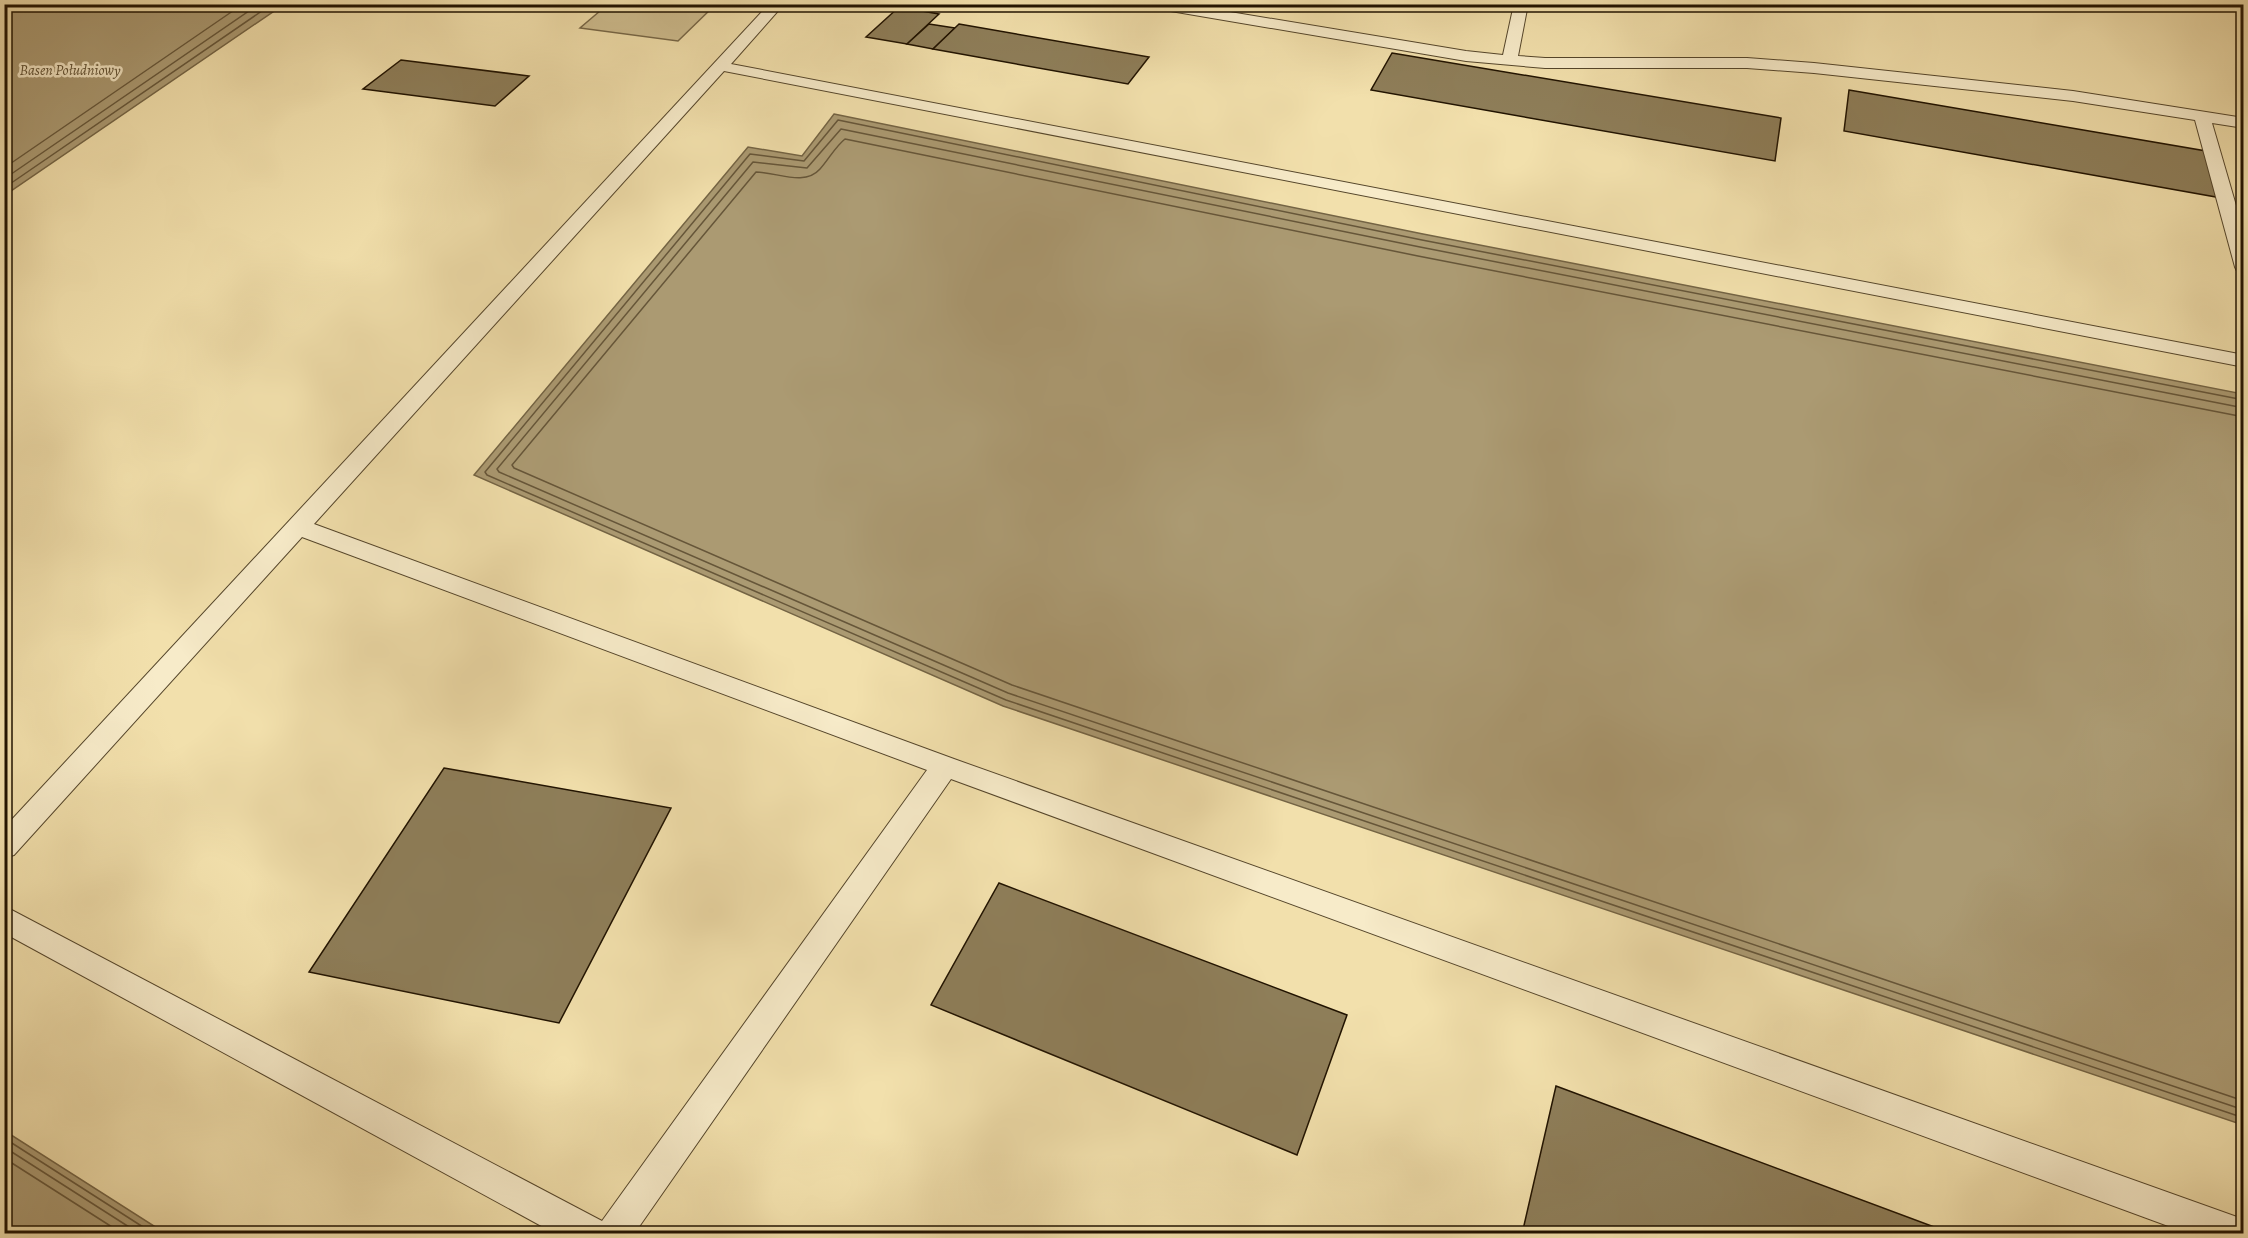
<svg xmlns="http://www.w3.org/2000/svg" width="2248" height="1238" font-family="Alegreya,serif">
<rect width="100%" height="100%" fill="#f2e0ac"/>
<filter id="stains"><feTurbulence type="fractalNoise" baseFrequency=".00333" numOctaves="4"/><feColorMatrix values="0 0 0 0 .2 0 0 0 0 .09 0 0 0 0 .02 0 0 0 .5 -.17"/></filter>
<radialGradient id="worn" r=".72"><stop offset=".6" stop-color="#630" stop-opacity="0"/><stop offset="1" stop-color="#630" stop-opacity=".3"/></radialGradient>
<!-- green -->
<path fill="#cebd8f" stroke="#786848" stroke-width="1.5" d="M 607,5 L 607,4 L 715,5 L 678,41 L 580,28 Z"/>
<!-- water -->
<g fill="#ab9a72" stroke="#746444" stroke-width="1.5">
<path d="M 5,4 L 283,4 L 283,5 L 5,195 Z"/>
<path d="M 834,114 L 1423,234 L 2243,394 L 2243,1125 L 1003,706 L 474,475 L 748,147 L 802,156 Z"/>
<path d="M 4,1131 L 5,1131 L 165,1233 L 5,1233 Z"/>
</g>
<g fill="none" stroke-linecap="round" stroke-linejoin="round">
<!-- shore -->
<g stroke="#665639" stroke-width="1.5">
<path d="M 4,168 L 243,4"/>
<path d="M 4,179 L 259,4"/>
<path d="M 4,188 L 272,4"/>
<path d="M 2244,400 L 1422,240 L 838,120 L 804,161 L 750,154 L 485,472 L 487,475 L 1006,700 L 2244,1118"/>
<path d="M 2244,408 L 1420,247 L 841,129 L 807,168 L 753,162 L 497,469 L 499,472 L 1008,693 L 2244,1110"/>
<path d="M 2244,417 L 1418,256 L 845,139 C 835,147 829,159 820,169 C 804,187 777,172 756,172 L 512,465 L 514,468 L 1012,685 L 2244,1101"/>
<path d="M 4,1138 L 154,1234"/>
<path d="M 4,1147 L 140,1234"/>
<path d="M 4,1158 L 123,1234"/>
</g>
</g>
<!-- building -->
<g fill="#8e7e59" stroke="#211300" stroke-width="1.5">
<path d="M 899,7 L 939,14 L 907,44 L 866,37 Z"/>
<path d="M 929,24 L 955,28 L 933,49 L 907,44 Z"/>
<path d="M 959,24 L 1149,57 L 1128,84 L 933,49 Z"/>
<path d="M 1392,53 L 1781,118 L 1775,161 L 1371,90 Z"/>
<path d="M 401,60 L 529,76 L 495,106 L 363,89 Z"/>
<path d="M 1849,90 L 2206,151 L 2216,197 L 1844,131 Z"/>
<path d="M 444,768 L 671,808 L 559,1023 L 309,972 Z"/>
<path d="M 999,883 L 1347,1015 L 1297,1155 L 931,1005 Z"/>
<path d="M 1556,1086 L 1953,1234 L 1522,1234 Z"/>
</g>
<g fill="none" stroke-linecap="round" stroke-linejoin="round">
<!-- service casing -->
<g stroke="#55462b" stroke-width="2">
<g id="service">
<path d="M 769,4 L 784,4 L 731,64 L 2244,355 L 2244,367 L 724,71 L 314,524 L 954,759 L 2237,1217 L 2244,1220 L 2244,1234 L 2190,1234 L 951,779 L 634,1234 L 556,1234 L 4,933 L 4,906 L 602,1221 L 927,770 L 302,537 L 14,855 L 4,858 L 4,828 Z"/>
<path d="M 1146,4 L 1182,4 L 1466,51 L 1503,55 L 1514,4 L 1528,4 L 1518,56 L 1545,58 L 1747,58 L 1814,63 L 2073,91 L 2244,118 L 2244,128 L 2212,123 L 2244,233 L 2244,272 L 2237,271 L 2235,267 L 2195,120 L 2073,101 L 1814,73 L 1747,68 L 1545,68 L 1466,61 L 1153,8 Z"/>
</g>
</g>
<!-- service -->
<use href="#service" fill="#f7ebc9" fill-rule="evenodd"/>
</g>
<g text-anchor="middle" dominant-baseline="central" stroke-width="5" stroke-linejoin="round" paint-order="stroke">
<!-- far-water labels -->
<g font-size="15" font-style="italic" fill="#5f5033" stroke="#f7ebc9">
<text x="70" y="70">Basen Południowy</text>
</g>
</g>
<!-- margin -->
<rect width="2248" height="1238" fill="none" stroke="#f2e0ac" stroke-width="24"/>
<rect x="6" y="6" width="2236" height="1226" fill="none" stroke="#211300" stroke-width="3"/>
<rect x="12" y="12" width="2224" height="1214" fill="none" stroke="#211300" stroke-width="1.5"/>
<rect width="100%" height="100%" filter="url(#stains)"/>
<rect width="100%" height="100%" fill="url(#worn)"/>
</svg>
